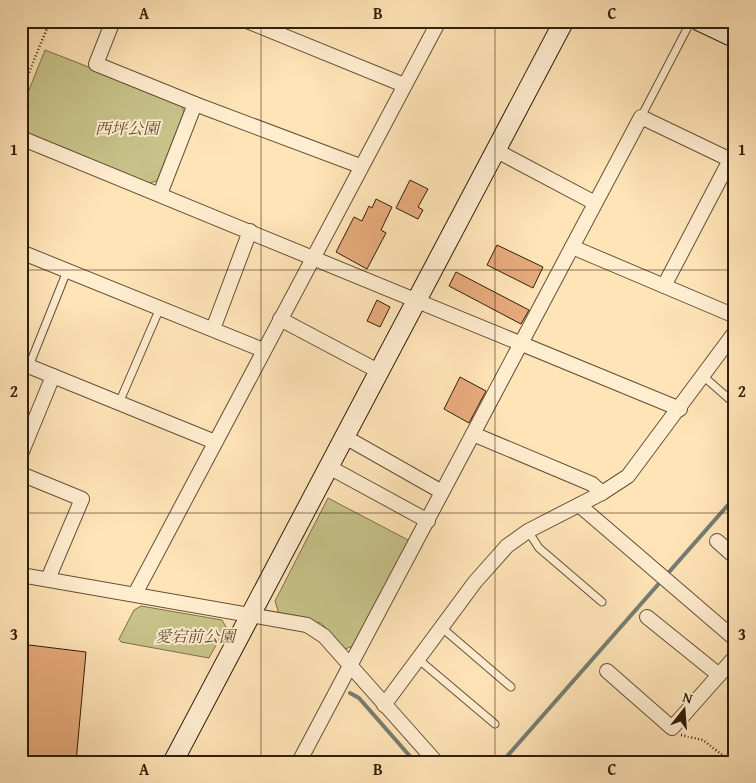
<svg xmlns="http://www.w3.org/2000/svg" width="756" height="783" font-family="'Gentium Book Plus','Noto Serif JP',serif">
<rect width="100%" height="100%" fill="#ffe4b7"/>
<filter id="stains"><feTurbulence type="fractalNoise" baseFrequency=".004" numOctaves="4"/><feColorMatrix values="0 0 0 0 .2 0 0 0 0 .09 0 0 0 0 .02 0 0 0 .5 -.17"/></filter>
<radialGradient id="worn" r=".72"><stop offset=".6" stop-color="#630" stop-opacity="0"/><stop offset="1" stop-color="#630" stop-opacity=".3"/></radialGradient>
<!-- green -->
<g fill="#c7c289" stroke="#7c704a">
<path d="M 45,50 L 181,103 L 184,112 L 157,181 L 149,183 L 21,132 L 21,110 Z"/>
<path d="M 328,498 L 410,541 L 353,646 L 345,649 L 321,623 L 279,614 L 275,601 Z"/>
<path d="M 141,606 L 222,620 L 226,627 L 209,658 L 121,642 L 119,639 L 134,610 Z"/>
</g>
<g fill="none" stroke-linecap="round" stroke-linejoin="round">
<!-- stream -->
<g stroke="#757d72" stroke-width="4">
<path d="M 350,693 L 359,698 L 415,762"/>
<path d="M 502,762 L 735,497"/>
</g>
</g>
<!-- building -->
<g fill="#e7ab7c" stroke="#311e0b">
<path d="M 410,180 L 428,189 L 418,207 L 423,210 L 418,219 L 396,208 Z"/>
<path d="M 376,199 L 392,207 L 381,230 L 386,233 L 367,269 L 336,252 L 354,217 L 362,221 L 369,206 L 372,208 Z"/>
<path d="M 497,245 L 543,267 L 533,288 L 487,265 Z"/>
<path d="M 456,272 L 529,310 L 521,324 L 449,286 Z"/>
<path d="M 377,300 L 390,307 L 380,327 L 367,321 Z"/>
<path d="M 460,377 L 486,391 L 469,423 L 444,409 Z"/>
<path d="M 21,644 L 86,652 L 76,762 L 21,762 Z"/>
</g>
<g fill="none" stroke-linecap="round" stroke-linejoin="round">
<!-- lane casing -->
<g stroke="#645036" stroke-width="9">
<g id="lane">
<path d="M 641,117 L 691,21"/>
<path d="M 29,366 L 67,271"/>
<path d="M 703,376 L 735,404"/>
<path d="M 119,403 L 160,308"/>
<path d="M 528,531 L 539,548 L 602,602"/>
<path d="M 441,627 L 511,687"/>
<path d="M 418,659 L 495,724"/>
</g>
</g>
<!-- street casing -->
<g stroke="#645036" stroke-width="16">
<g id="street">
<path d="M 113,21 L 96,64 L 195,104 L 360,166"/>
<path d="M 247,21 L 404,85"/>
<path d="M 21,138 L 680,409"/>
<path d="M 495,150 L 595,203"/>
<path d="M 160,194 L 195,104"/>
<path d="M 572,247 L 735,316"/>
<path d="M 21,252 L 263,350"/>
<path d="M 664,286 L 730,160"/>
<path d="M 280,319 L 380,372"/>
<path d="M 213,329 L 250,231"/>
<path d="M 21,363 L 215,442"/>
<path d="M 473,434 L 592,484 L 602,493"/>
<path d="M 345,437 L 442,492"/>
<path d="M 21,454 L 53,376"/>
<path d="M 329,467 L 428,521"/>
<path d="M 21,474 L 82,499 L 48,579"/>
<path d="M 579,505 L 735,639"/>
<path d="M 717,541 L 735,557"/>
<path d="M 21,575 L 307,625 L 324,636 L 436,762"/>
<path d="M 135,594 L 439,21"/>
<path d="M 647,617 L 719,675"/>
<path d="M 607,671 L 672,728 L 735,657"/>
<path d="M 384,705 L 475,582 L 507,546 L 528,531 L 602,493 L 628,476 L 735,332"/>
<path d="M 299,762 L 641,117 L 735,162"/>
</g>
</g>
<!-- secondary casing -->
<g stroke="#311e0b" stroke-width="21">
<g id="secondary">
<path d="M 699,21 L 735,38"/>
<path d="M 173,762 L 564,21"/>
</g>
</g>
<!-- path -->
<g stroke="#311e0b" stroke-width="2.5" stroke-dasharray="1 2.5" stroke-linecap="butt">
<path d="M 21,92 L 50,21"/>
<path d="M 681,735 L 703,740 L 731,762"/>
</g>
<!-- lane -->
<use href="#lane" stroke="#ffedd0" stroke-width="7"/>
<!-- street -->
<use href="#street" stroke="#ffedd0" stroke-width="14"/>
<!-- secondary -->
<use href="#secondary" stroke="#ffedd0" stroke-width="19"/>
</g>
<!-- grid -->
<path fill="none" stroke="#311e0b" stroke-width="1" stroke-opacity="0.55" d="M 261,21 L 261,762M 495,21 L 495,762M 21,270 L 735,270M 21,513 L 735,513"/>
<g text-anchor="middle" dominant-baseline="central" stroke-width="4" stroke-linejoin="round" paint-order="stroke">
<!-- park labels -->
<g font-size="16" font-style="italic" fill="#5e4f31" stroke="#ffedd0">
<text x="127" y="128">西坪公園</text>
<text x="195" y="636">愛宕前公園</text>
</g>
</g>
<!-- margin -->
<rect width="756" height="783" fill="none" stroke="#ffe4b7" stroke-width="55"/>
<!-- north arrow -->
<g transform="translate(684 710) rotate(17)" stroke="#ffedd0" stroke-width="4" paint-order="stroke">
<path d="M0-4L9 19L0 12L-9 19Z" fill="#311e0b"/>
<text y="-8" font-size="14" font-weight="bold" text-anchor="middle" fill="#311e0b">N</text>
</g>
<rect x="28" y="28" width="700" height="728" fill="none" stroke="#311e0b" stroke-width="2"/>
<g font-size="16" text-anchor="middle" font-weight="bold" fill="#311e0b">
<text x="144" y="19">A</text>
<text x="378" y="19">B</text>
<text x="612" y="19">C</text>
<text x="14" y="155">1</text>
<text x="742" y="155">1</text>
<text x="14" y="397">2</text>
<text x="742" y="397">2</text>
<text x="14" y="640">3</text>
<text x="742" y="640">3</text>
<text x="144" y="775">A</text>
<text x="378" y="775">B</text>
<text x="612" y="775">C</text>
</g>
<rect width="100%" height="100%" filter="url(#stains)"/>
<rect width="100%" height="100%" fill="url(#worn)"/>
</svg>
